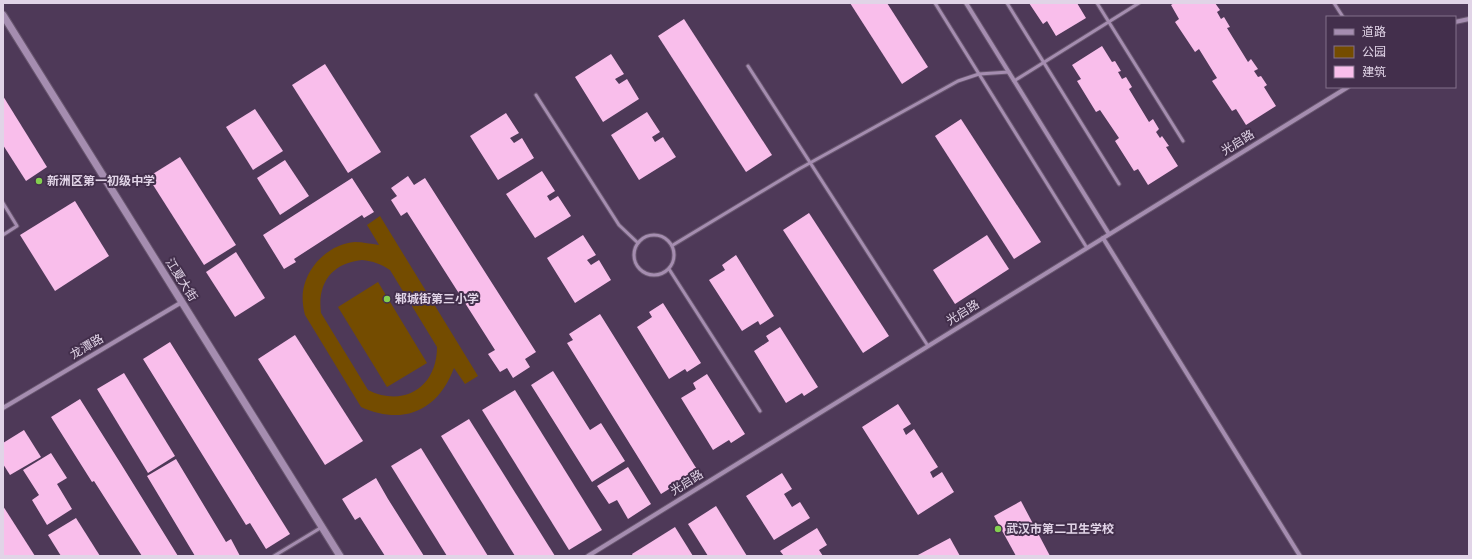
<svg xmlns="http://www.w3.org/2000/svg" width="1472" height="559" font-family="Spectral,'Noto Sans SC',serif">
<rect width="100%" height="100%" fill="#4e3958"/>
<!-- green -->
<g fill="#744c00" fill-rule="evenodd">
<path d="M 380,216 L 478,376 L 465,384 L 454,368 C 438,411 403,426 361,407 L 305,315 C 303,307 302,299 303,291 C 307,266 329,244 355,242 C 363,242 371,244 379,245 L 367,225 ZM 362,260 C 373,261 381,264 390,270 L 437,347 C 437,387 404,408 368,390 L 321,313 C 317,283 332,263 362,260 Z"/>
<path d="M 378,282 L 427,363 L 387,387 L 338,307 Z"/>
</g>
<!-- building -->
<g fill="#f9beeb">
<path d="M 850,3 L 887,3 L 928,67 L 902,84 Z"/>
<path d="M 1029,3 L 1077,3 L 1086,18 L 1056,36 L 1047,21 L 1043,24 Z"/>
<path d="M 1174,3 L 1215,3 L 1220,10 L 1217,12 L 1221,19 L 1224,17 L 1230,27 L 1227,28 L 1248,62 L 1251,59 L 1258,69 L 1254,71 L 1258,77 L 1261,76 L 1267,85 L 1264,87 L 1276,106 L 1246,125 L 1236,109 L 1232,111 L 1212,81 L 1217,78 L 1199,49 L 1195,52 L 1175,22 L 1179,19 L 1171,5 Z"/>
<path d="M 684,19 L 772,155 L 746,172 L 658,36 Z"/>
<path d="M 1102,46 L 1112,62 L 1115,61 L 1121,71 L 1118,72 L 1122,79 L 1126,77 L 1132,87 L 1129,89 L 1149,122 L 1153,119 L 1159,129 L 1156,132 L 1160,138 L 1162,136 L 1169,146 L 1166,147 L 1178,166 L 1148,185 L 1138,169 L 1134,171 L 1115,141 L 1119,138 L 1100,110 L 1096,112 L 1077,81 L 1081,79 L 1072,65 Z"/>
<path d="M 611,54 L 624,74 L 615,79 L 619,84 L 627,79 L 639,99 L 603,122 L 575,77 Z"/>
<path d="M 325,64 L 381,152 L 348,173 L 292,85 Z"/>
<path d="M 3,96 L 47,167 L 26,181 L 3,145 Z"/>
<path d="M 255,109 L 283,151 L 253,170 L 226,127 Z"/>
<path d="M 647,112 L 660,132 L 652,137 L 655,142 L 663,137 L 676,157 L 639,180 L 611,135 Z"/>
<path d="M 506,113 L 519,133 L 510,138 L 514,143 L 522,138 L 534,158 L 498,180 L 470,136 Z"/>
<path d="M 961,119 L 1041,242 L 1014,259 L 935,136 Z"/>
<path d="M 180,157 L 236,245 L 204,265 L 148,177 Z"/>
<path d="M 285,160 L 309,196 L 280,215 L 257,178 Z"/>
<path d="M 542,171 L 555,191 L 547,196 L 550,201 L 558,196 L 571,216 L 535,238 L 506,194 Z"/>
<path d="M 408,176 L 414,185 L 425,178 L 536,352 L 525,359 L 530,367 L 513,378 L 507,368 L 500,372 L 488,354 L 495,350 L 407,212 L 401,216 L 391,200 L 397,196 L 391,188 Z"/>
<path d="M 352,178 L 374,212 L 364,218 L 362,215 L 294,259 L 296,262 L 284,269 L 263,235 Z"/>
<path d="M 75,201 L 109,256 L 55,291 L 20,235 Z"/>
<path d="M 809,213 L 889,336 L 863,353 L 783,230 Z"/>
<path d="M 583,235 L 596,255 L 587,260 L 591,265 L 599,260 L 611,280 L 575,303 L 547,258 Z"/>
<path d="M 987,235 L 1009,269 L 955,304 L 933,270 Z"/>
<path d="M 236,252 L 265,298 L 235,317 L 206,272 Z"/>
<path d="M 736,255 L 774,316 L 760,325 L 758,321 L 742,331 L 709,280 L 725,270 L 722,265 Z"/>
<path d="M 663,303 L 701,363 L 687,372 L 685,369 L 669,379 L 637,327 L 652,317 L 649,312 Z"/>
<path d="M 600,314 L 698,471 L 661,494 L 567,343 L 573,340 L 569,334 Z"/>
<path d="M 780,327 L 818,387 L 804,396 L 802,393 L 786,403 L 754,351 L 769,341 L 766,336 Z"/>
<path d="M 295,335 L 363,441 L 325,465 L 258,359 Z"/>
<path d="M 170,342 L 290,534 L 266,549 L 250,523 L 246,525 L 143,359 Z"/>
<path d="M 553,371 L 590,430 L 601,423 L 625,461 L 592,482 L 531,385 Z"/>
<path d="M 124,373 L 175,456 L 148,473 L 97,389 Z"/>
<path d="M 707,374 L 745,434 L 731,443 L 729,440 L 713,450 L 681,398 L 696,389 L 693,383 Z"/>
<path d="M 515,390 L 602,530 L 569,550 L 482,410 Z"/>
<path d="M 80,399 L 121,464 L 178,556 L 142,556 L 94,481 L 92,482 L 51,417 Z"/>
<path d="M 898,404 L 911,424 L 903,429 L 906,435 L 914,429 L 938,467 L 930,472 L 933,478 L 942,472 L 954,492 L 918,515 L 862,427 Z"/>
<path d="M 469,419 L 555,556 L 515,556 L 441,436 Z"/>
<path d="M 24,430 L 41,457 L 10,475 L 3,464 L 3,443 Z"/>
<path d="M 421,448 L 488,556 L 447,556 L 391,466 Z"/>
<path d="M 51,453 L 67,478 L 57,484 L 72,509 L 47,525 L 32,500 L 39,495 L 23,470 Z"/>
<path d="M 176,459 L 226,542 L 231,539 L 240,556 L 195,556 L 147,476 Z"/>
<path d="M 628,467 L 651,504 L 628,519 L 617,500 L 609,504 L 597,486 Z"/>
<path d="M 782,473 L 792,489 L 784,494 L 792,507 L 800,502 L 810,518 L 774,540 L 746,496 Z"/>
<path d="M 376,478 L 388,499 L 424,556 L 385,556 L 360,517 L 355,520 L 342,499 Z"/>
<path d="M 1021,501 L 1050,556 L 1016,556 L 994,516 Z"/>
<path d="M 3,506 L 35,556 L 3,556 Z"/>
<path d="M 716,506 L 747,556 L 708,556 L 688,524 Z"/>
<path d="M 76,518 L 100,556 L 61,556 L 48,535 Z"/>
<path d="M 675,527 L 693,556 L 633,556 L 632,554 Z"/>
<path d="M 817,528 L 827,545 L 819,550 L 823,556 L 784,556 L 780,551 Z"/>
<path d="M 950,538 L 960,556 L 916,556 Z"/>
</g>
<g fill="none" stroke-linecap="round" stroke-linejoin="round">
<!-- service casing -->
<g stroke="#68566f" stroke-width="5">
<g id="service">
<path d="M 935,3 L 1087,248"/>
<path d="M 1007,3 L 1119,184"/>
<path d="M 1097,3 L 1183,141"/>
<path d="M 1334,3 L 1343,17"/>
<path d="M 748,66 L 928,346"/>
<path d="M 1014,81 L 1139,3"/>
<path d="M 536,95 L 619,225 L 638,243"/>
<path d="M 3,203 L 17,226 L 3,235"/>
<circle cx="654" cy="255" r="20"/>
<path d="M 673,245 L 799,169 L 958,81 L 979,74 L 1009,72"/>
<path d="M 669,269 L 760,411"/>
<path d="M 274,556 L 322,527"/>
</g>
</g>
<!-- minor casing -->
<g stroke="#68566f" stroke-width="6">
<g id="minor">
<path d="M 966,3 L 1109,234"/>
<path d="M 1455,22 L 1469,19"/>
<path d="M 1103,238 L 1300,556"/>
<path d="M 3,408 L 182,302"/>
<path d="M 588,556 L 1348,87"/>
</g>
</g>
<!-- tertiary casing -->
<g stroke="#68566f" stroke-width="9">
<path id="tertiary" d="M 3,15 L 340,556"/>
</g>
<!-- service -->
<use href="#service" stroke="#a58db0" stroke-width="3"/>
<!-- minor -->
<use href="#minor" stroke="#a58db0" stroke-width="4"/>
<!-- tertiary -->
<use href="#tertiary" stroke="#a58db0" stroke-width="7"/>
</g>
<!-- markers -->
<g fill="#83d04f" stroke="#432f4c" stroke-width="1.5">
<circle cx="39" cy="181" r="4"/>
<circle cx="387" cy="299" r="4"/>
<circle cx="998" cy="529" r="4"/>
</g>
<g text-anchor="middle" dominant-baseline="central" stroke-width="4" stroke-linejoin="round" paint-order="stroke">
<!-- street labels -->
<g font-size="12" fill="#e1d4e7" stroke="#432f4c">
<text transform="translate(1238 143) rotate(-32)">光启路</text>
<text transform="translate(181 280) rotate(58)">江夏大街</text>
<text transform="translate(963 313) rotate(-32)">光启路</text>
<text transform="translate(87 347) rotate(-31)">龙潭路</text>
<text transform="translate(687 483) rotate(-32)">光启路</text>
</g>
<!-- poi labels -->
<g font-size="12" font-weight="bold" fill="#e1d4e7" stroke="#432f4c" text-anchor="start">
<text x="47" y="181">新洲区第一初级中学</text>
<text x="395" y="299">邾城街第三小学</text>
<text x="1006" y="529">武汉市第二卫生学校</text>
</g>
</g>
<!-- border -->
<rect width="1472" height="559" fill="none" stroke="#e1d4e7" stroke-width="8"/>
<!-- legend -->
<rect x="1326" y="16" width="130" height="72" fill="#432f4c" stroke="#82718a"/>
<rect x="1334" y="29" width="20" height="6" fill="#a58db0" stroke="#82718a"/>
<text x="1362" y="36" font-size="12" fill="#e1d4e7">道路</text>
<rect x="1334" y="46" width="20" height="12" fill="#744c00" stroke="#82718a"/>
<text x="1362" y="56" font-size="12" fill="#e1d4e7">公园</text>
<rect x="1334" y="66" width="20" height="12" fill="#f9beeb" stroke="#82718a"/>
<text x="1362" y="76" font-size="12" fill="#e1d4e7">建筑</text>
</svg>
